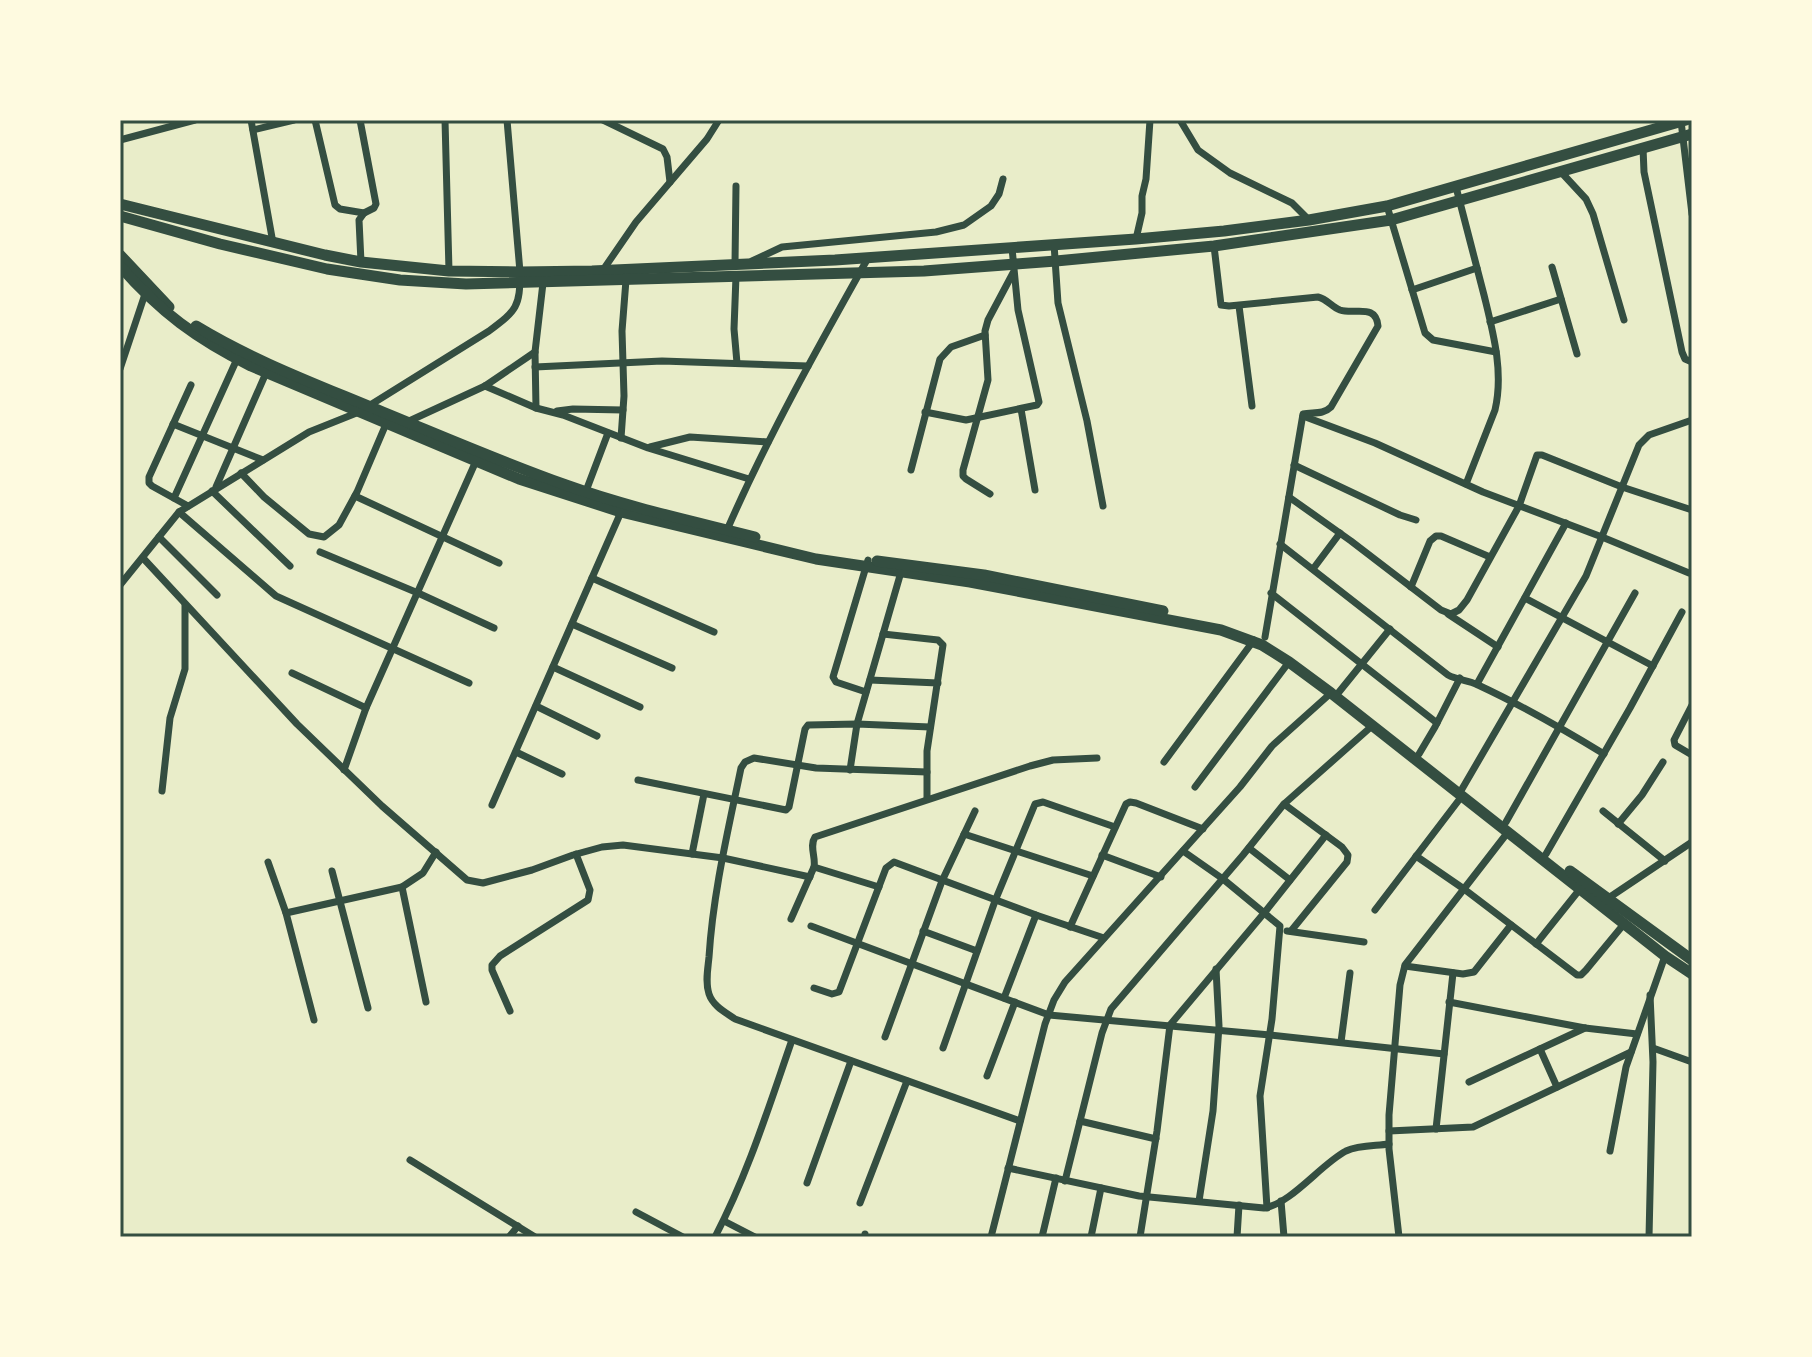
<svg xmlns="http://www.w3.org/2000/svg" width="1812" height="1357" font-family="'Open Sans',sans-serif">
<rect width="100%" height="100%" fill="#e9edc9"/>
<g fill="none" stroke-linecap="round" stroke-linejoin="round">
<!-- minor -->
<g stroke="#344e41" stroke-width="7">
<path d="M 251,120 L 273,243"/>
<path d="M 315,120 L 335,205 L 340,209 L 364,213"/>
<path d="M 360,120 L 376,204 L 374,208 L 364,213 L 359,220 L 361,262"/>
<path d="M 445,120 L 449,271"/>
<path d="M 603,120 L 663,149 L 667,157 L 670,182"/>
<path d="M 1180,120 L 1198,150 L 1230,173 L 1292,203 L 1309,220"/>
<path d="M 1681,121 L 1692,214"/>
<path d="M 253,130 L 294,120"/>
<path d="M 120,140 L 195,120"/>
<path d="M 1643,148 L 1644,172 L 1682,352 L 1685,359 L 1692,362"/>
<path d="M 1561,172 L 1586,199 L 1593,214 L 1624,320"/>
<path d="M 1456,187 C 1465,223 1475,259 1484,295 C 1493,332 1504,372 1495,410 L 1466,484"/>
<path d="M 1387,206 L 1425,333 L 1433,340 L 1496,352"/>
<path d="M 1136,239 L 1142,213 L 1142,196 L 1146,179 L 1150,120"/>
<path d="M 1054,244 L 1058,303 L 1087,421 L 1103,506"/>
<path d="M 1214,246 L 1221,305 L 1229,306 L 1318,297 C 1327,299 1332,307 1340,310 C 1355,315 1376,303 1378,326 L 1331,407 C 1323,415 1313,412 1303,414 L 1265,637"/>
<path d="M 752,261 L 782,247 L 936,232 L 964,225 L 991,206 L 999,194 L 1003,179"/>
<path d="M 735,264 L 736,186"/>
<path d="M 1552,267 L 1577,354"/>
<path d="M 603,270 L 636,222 L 707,139 L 719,120"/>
<path d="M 736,276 L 734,329 L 737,363"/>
<path d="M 1412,290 L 1477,268"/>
<path d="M 1239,306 L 1252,406"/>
<path d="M 1490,322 L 1561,299"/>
<path d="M 535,367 L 662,361 L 808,366"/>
<path d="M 120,369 L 145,294"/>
<path d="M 485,386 L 536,408 L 563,415 L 648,448 L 749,479"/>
<path d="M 536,408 L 535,352 L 543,283"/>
<path d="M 1021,409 L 1035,490"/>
<path d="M 557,411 L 573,409 L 623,410"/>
<path d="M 925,412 L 966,420 L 1037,405 L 1039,402 L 1018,310 L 1012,248"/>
<path d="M 1303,416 L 1375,443 L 1483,492 L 1602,537 L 1689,573"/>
<path d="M 407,422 L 485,386 L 535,352"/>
<path d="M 173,424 L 263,460"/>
<path d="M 621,438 L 624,396 L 622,331 L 626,280"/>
<path d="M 650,447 L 690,437 L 768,442"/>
<path d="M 1294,465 L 1400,515 L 1416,520"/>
<path d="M 911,470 L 940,359 L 951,347 L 985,335"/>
<path d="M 241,473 L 264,497 L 309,534 L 324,537 L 339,525 L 357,492 L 386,424"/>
<path d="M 216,487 L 266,373"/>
<path d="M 212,491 L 290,566"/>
<path d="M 586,491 L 608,433"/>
<path d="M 990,494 L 966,479 L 963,476 L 963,470 L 988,380 L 985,331 L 988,320 L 1013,273"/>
<path d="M 355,496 L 499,563"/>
<path d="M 1289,497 L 1351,541 L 1441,610 L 1451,614 L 1459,610 L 1467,600 L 1519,506 L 1537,455 L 1542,455 L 1622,487 L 1692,510"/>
<path d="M 174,498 L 237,359"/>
<path d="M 188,506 L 152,486 L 149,483 L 149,477 L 191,385"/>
<path d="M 179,512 L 276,596 L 469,683"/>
<path d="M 727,530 C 768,436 818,347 868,258"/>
<path d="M 159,537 L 217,595"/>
<path d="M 1280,544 L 1448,675 C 1457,680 1468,680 1478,685 C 1521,705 1563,729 1604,754"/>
<path d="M 320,552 L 418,593 L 494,628"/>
<path d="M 143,558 L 297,724 L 382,806 L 467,880 L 483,883 L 532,870 L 573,855 L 602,847 L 623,845 L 723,858 L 810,877"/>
<path d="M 1313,569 L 1340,533"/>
<path d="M 592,578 L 714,632"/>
<path d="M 120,585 L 179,512 L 309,432 L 359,412 L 489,331 C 517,310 520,307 520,272 L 507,120"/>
<path d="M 1411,587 L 1430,541 L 1436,536 L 1441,536 L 1490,557"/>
<path d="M 1271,593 L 1437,723"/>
<path d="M 1525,598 L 1653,666"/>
<path d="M 1448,614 L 1498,647"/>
<path d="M 572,624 L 672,668"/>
<path d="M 883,634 L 938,640 L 943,645 L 927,751 L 927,799"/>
<path d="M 553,667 L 640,707"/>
<path d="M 292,673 L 366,708"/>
<path d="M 870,680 L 938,683"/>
<path d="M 1477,684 L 1566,523"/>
<path d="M 866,692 L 836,682 L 833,677 L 868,560"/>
<path d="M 1339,692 L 1390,629"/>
<path d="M 1692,705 L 1674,740 L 1675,745 L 1692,755"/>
<path d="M 536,706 L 597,736"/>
<path d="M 516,752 L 562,774"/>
<path d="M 1419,754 L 1435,727 L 1460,678"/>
<path d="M 1164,762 L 1254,640"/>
<path d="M 344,770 L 366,708 L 476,461"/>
<path d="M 850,770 L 857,724 L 901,572"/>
<path d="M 927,772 L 816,768 L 754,758 L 745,762 L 741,768 C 728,831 713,893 709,957 C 708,968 705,982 709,994 C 713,1006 725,1012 735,1019 L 1020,1121"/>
<path d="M 638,780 L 786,810 L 789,807 L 805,729 L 808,725 L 857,724 L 930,727"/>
<path d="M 1195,787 L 1289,662"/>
<path d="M 1462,789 L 1586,576 L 1639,445 L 1649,435 L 1692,420"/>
<path d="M 162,791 L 170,718 L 185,669 L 185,605"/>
<path d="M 1284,804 L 1342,847 L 1348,855 L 1347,862 L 1291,931"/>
<path d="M 492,805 L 621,512"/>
<path d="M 1603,811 L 1665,861"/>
<path d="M 1506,822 L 1635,593"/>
<path d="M 1618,824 L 1642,795 L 1663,762"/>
<path d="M 964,834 L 1093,876"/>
<path d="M 1249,848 L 1290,880"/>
<path d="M 1183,851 L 1223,879 L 1280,926 L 1272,1019 L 1260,1096 L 1267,1208"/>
<path d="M 692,854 L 704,794"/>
<path d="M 1546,854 L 1630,708 L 1682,612"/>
<path d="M 1102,855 L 1161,877"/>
<path d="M 1416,856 L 1464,889 L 1577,975 L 1581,975 L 1586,970 L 1624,924"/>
<path d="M 268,862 L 286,913 L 314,1020"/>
<path d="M 814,867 L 879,887"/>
<path d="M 332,871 L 368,1008"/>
<path d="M 402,887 L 426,1002"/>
<path d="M 1607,899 L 1692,842"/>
<path d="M 1375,910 L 1462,796"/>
<path d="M 286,913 L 402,887 L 423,873 L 436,852"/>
<path d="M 791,919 L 814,867 C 816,857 809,846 815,837 L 1030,766 L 1053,760 L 1097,758"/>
<path d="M 811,926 L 1049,1015 L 1270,1035 L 1444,1054"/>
<path d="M 1070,927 L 1126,804 L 1130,802 L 1136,803 L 1203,829"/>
<path d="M 923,931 L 977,951"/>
<path d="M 1287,931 L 1364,942"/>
<path d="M 1536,944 L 1580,889"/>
<path d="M 1405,966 L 1463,974 L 1474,972 L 1511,925"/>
<path d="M 814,988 L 832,994 L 839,992 L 886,868 L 894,862 L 1036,915 L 1104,938"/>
<path d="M 1004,998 L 1036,915"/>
<path d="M 1449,1002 L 1585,1028 L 1637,1034"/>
<path d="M 510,1011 L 492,970 L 492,965 L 500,956 L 588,900 L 590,890 L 576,854"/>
<path d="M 885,1037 L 942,881 L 975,811"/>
<path d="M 1341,1042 L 1350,973"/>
<path d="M 943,1048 L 995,901 L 1035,804 L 1043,802 L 1115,827"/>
<path d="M 1653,1048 L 1692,1062"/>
<path d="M 1540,1049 L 1557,1087"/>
<path d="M 987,1076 L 1015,1002"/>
<path d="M 1469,1082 L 1585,1028"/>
<path d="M 1080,1121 L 1156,1139"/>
<path d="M 1436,1129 L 1453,973"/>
<path d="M 1389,1131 L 1473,1127 L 1631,1052"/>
<path d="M 1610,1151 L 1626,1067 L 1665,956"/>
<path d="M 410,1160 L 535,1237"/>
<path d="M 1008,1168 L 1139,1196 L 1264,1208 C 1291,1204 1321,1164 1346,1151 C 1359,1145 1375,1146 1389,1144"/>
<path d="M 1065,1181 L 1102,1033 L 1111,1009 L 1243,855 L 1284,804 L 1372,726"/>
<path d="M 807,1183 L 851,1061"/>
<path d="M 1199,1201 L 1213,1111 L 1219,1026 L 1216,969"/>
<path d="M 1281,1201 L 1284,1237"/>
<path d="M 860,1203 L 907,1081"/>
<path d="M 636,1212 L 683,1237"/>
<path d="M 724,1221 L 755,1237"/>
<path d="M 865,1234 L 865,1237"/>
<path d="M 509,1237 L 518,1226"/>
<path d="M 715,1237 C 748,1174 769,1106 792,1040"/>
<path d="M 991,1237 L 1045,1024 L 1054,1000 L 1065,982 L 1240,787 L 1272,746 L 1331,693"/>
<path d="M 1042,1237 L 1056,1178"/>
<path d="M 1091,1237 L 1101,1188"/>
<path d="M 1140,1237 L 1157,1131 L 1170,1025 L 1265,912 L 1326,835"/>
<path d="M 1237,1237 L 1239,1205"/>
<path d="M 1399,1237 L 1389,1149 L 1389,1115 L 1400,985 L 1405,965 L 1508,832"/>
<path d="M 1649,1237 L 1653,1062 L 1650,995"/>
</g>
<!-- primary -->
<g stroke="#344e41" stroke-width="11">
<path d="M 120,204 L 325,255 L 361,262 L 449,271 L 520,272 L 592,271 L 835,260 L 1136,239 L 1224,231 L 1309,220 L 1387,206 L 1686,120"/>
<path d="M 120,216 L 220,244 L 327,269 L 400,280 L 466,284 L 924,271 L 1056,261 L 1214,246 L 1391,220 L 1692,134"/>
<path d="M 120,255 L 169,307"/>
<path d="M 120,266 C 160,312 197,339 251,366 L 519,479 L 621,512 L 816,559 L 970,582 L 1221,630 L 1262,645 L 1289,662 L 1331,693 L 1665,956 L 1692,974"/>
<path d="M 196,326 C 252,360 313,383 373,408 C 437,434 501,462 566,485 C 627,507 692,521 755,537"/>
<path d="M 877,561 L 984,575 L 1163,611"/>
<path d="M 1570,871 L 1692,960"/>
</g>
</g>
<!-- border -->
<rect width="1812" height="1357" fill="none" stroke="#fefae0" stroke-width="244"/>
<rect x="122" y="122" width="1568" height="1113" fill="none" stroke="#344e41" stroke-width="3"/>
</svg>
